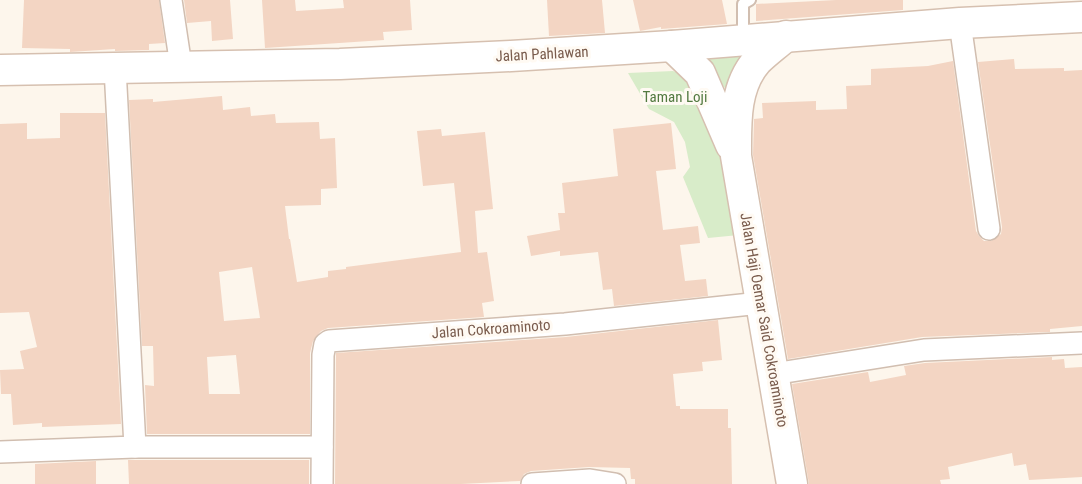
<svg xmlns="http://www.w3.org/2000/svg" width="1082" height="484" font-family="'Roboto Condensed',sans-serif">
<rect width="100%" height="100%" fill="#fdf6ec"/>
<!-- green -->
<g fill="#d8ecc9">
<path d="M 748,52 L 729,94 L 703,56 Z"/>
<path d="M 673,71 L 690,78 L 728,157 L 739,235 L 708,238 L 683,177 L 690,167 L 685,142 L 674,122 L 649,109 L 628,73 Z"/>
</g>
<!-- building -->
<g fill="#f3d5c3" fill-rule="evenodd">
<path d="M 24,0 L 159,0 L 165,43 L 149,44 L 149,50 L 115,51 L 115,49 L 70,52 L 70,49 L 22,48 Z"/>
<path d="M 184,0 L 230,0 L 233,39 L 212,41 L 211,21 L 187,23 Z"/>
<path d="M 262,0 L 295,0 L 296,11 L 344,8 L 343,0 L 410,0 L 412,30 L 383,32 L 384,40 L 265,48 Z"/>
<path d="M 547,0 L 602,0 L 605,33 L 549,36 Z"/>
<path d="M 633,0 L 722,0 L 727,24 L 661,29 L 661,27 L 640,31 Z"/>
<path d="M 836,0 L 903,0 L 903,10 L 756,21 L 756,4 Z"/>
<path d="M 1014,59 L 1015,69 L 1064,68 L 1064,71 L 1082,70 L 1082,326 L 1050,329 L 1050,332 L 922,337 L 788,359 L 753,155 L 754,119 L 763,118 L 762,103 L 816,101 L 816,110 L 847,109 L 846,86 L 871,85 L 871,69 L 928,66 L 953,61 L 976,231 L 979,236 L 984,241 L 991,241 L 1001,234 L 1002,227 L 978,62 Z"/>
<path d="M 222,96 L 223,110 L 250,107 L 251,116 L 275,114 L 276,123 L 319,122 L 320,139 L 335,138 L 337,188 L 321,189 L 321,205 L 285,206 L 289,239 L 290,239 L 297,282 L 328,277 L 328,271 L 346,269 L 346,267 L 461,252 L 454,183 L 423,186 L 417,131 L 441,129 L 442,136 L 485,132 L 493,209 L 475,211 L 478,253 L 487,252 L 494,301 L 482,303 L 484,317 L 328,328 L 321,331 L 313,341 L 310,353 L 310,434 L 147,434 L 145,385 L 154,386 L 153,346 L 142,346 L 129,100 L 153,99 L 153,102 ZM 252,267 L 260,318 L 224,321 L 219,272 ZM 236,355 L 240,394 L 209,394 L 207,357 Z"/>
<path d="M 60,113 L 105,113 L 121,424 L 42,427 L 42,423 L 13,425 L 11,394 L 1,394 L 0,370 L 24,369 L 20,351 L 37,347 L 29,312 L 0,313 L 0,124 L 27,123 L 27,139 L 60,138 Z"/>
<path d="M 671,123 L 676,169 L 656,171 L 663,230 L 698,226 L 700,243 L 680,245 L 685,281 L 706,279 L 708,296 L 614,306 L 612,289 L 603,290 L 598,252 L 560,256 L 560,251 L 531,256 L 527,236 L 560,230 L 558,213 L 565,213 L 562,183 L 618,176 L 613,129 Z"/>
<path d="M 718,320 L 722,360 L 702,362 L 703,371 L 673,374 L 676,406 L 680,406 L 680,409 L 728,409 L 728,428 L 731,428 L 732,484 L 635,484 L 635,479 L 631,479 L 630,468 L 589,467 L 531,471 L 524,474 L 520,481 L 461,484 L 335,484 L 336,353 L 566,337 Z"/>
<path d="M 1052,357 L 1052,360 L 1064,359 L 1065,368 L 1082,367 L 1082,477 L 1029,480 L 1026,464 L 1014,466 L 1012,453 L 948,467 L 950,479 L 940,480 L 941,484 L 809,484 L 792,384 L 868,372 L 870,382 L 906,375 L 904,366 L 925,363 Z"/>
<path d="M 128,460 L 309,460 L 309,484 L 129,484 Z"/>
<path d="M 96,461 L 96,484 L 35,484 L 35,464 Z"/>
</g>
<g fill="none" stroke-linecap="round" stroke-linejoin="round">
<!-- service casing -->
<g stroke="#d1beb0" stroke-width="14">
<path id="service" d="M 743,38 L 743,4 L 750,0"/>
</g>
<!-- minor casing -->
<g stroke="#d1beb0" stroke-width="24">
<g id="minor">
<path d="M 171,0 L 181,66"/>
<path d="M 960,23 L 989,229"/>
<path d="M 773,374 L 924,350 L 1082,343"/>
<path d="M 135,447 L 322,447"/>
<path d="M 0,452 L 135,447 L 115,68"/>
<path d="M 322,484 L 323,355 L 325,344 L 329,341 L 565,324 L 760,303"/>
<path d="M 532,484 L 590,480 L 615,484"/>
</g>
</g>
<!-- secondary casing -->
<g stroke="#d6c0b0" stroke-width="33">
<g id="secondary">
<path d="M 786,36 C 776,45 766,52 757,61 C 734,87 736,124 736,156 L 792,484"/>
<path d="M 672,46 L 700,73 L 731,145"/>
<path d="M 0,70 L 340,64 L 511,56 L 672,46 L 960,23 L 1082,17"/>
</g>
</g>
<!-- service -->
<use href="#service" stroke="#fff" stroke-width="10"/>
<!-- minor -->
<use href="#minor" stroke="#fff" stroke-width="21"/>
<!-- secondary -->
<use href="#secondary" stroke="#fff" stroke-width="30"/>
</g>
<g text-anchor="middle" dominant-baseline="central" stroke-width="6" stroke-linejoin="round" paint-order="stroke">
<!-- street labels -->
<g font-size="15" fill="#7a5c4d" stroke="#fffaf3">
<text transform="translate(542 54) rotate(-3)">Jalan Pahlawan</text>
<text transform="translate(764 320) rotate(80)">Jalan Haji Oemar Said Cokroaminoto</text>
<text transform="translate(491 329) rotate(-4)">Jalan Cokroaminoto</text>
</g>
<!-- park labels -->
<g font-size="15" fill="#537a41" stroke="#fffaf3">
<text x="675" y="97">Taman Loji</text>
</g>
</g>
</svg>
